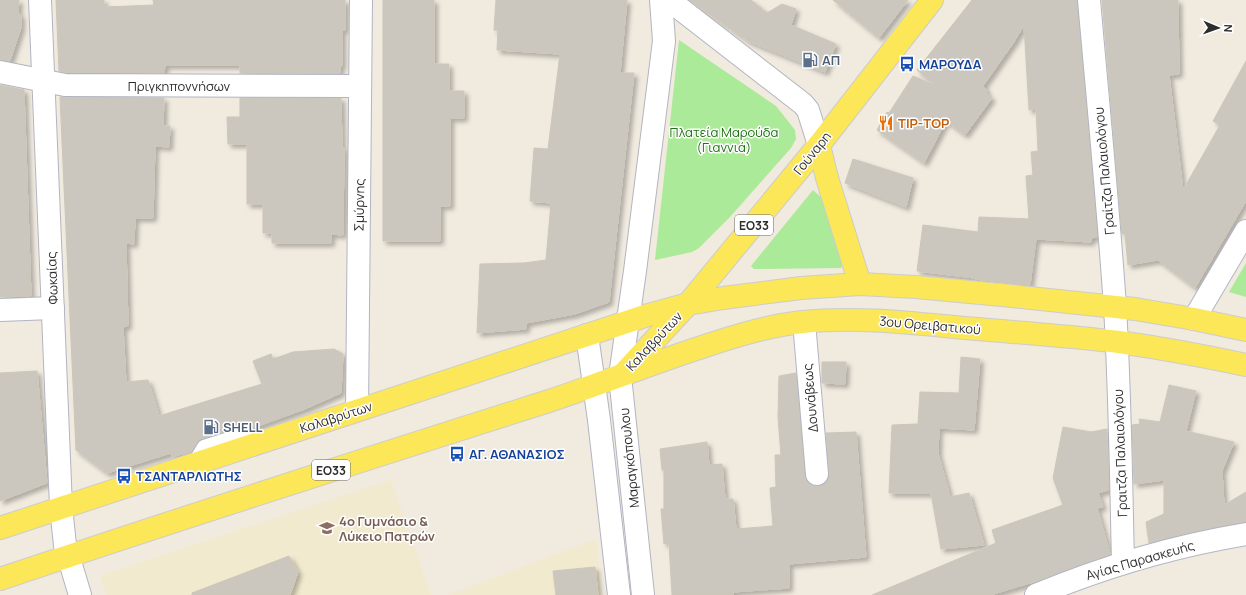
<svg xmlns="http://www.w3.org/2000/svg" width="1246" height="595" font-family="Manrope,sans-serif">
<defs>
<filter id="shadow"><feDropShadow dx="3.5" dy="3.5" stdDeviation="2" flood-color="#0004"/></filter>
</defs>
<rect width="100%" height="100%" fill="#f0eadf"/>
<!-- education -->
<g fill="#f2eace">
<path d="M 391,480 L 431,595 L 106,595 L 100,576 Z"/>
<path d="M 596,539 L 601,595 L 448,595 Z"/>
</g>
<!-- green -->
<g fill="#abea98">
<path d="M 679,40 L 776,106 L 795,130 L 796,139 L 791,148 L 730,217 L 699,248 L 692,252 L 655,260 Z"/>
<path d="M 813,190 L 821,197 L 844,262 L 841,268 L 754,269 L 751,266 Z"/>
<path d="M 1246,263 L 1246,297 L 1229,292 Z"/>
</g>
<!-- building -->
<g fill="#cbc7be" stroke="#ccc7b8" filter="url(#shadow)">
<path d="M 0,0 L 19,0 L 18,13 L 21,15 L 21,28 L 10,61 L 0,60 Z"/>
<path d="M 56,0 L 104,0 L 104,7 L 154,5 L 153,0 L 345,0 L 345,30 L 342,30 L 342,66 L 340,66 L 340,73 L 240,73 L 240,65 L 165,65 L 164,73 L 66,72 L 59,71 Z"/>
<path d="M 383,0 L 434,0 L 434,64 L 449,64 L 449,91 L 464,91 L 464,118 L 450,118 L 450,206 L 440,206 L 440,241 L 383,241 Z"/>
<path d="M 496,0 L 627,0 L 620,73 L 634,73 L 609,302 L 575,314 L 526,323 L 526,329 L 477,333 L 480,264 L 524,263 L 546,260 L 551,203 L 530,201 L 534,148 L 548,149 L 560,54 L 497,50 L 498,30 L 494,30 Z"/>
<path d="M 689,0 L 751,0 L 767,13 L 782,4 L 796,9 L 791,25 L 836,44 L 825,72 L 748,41 Z"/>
<path d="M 833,0 L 908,0 L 879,38 Z"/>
<path d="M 972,0 L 1077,0 L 1097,237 L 1091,238 L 1091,242 L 1036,239 L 1030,285 L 975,279 L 975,278 L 917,271 L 923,225 L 978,232 L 979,217 L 1029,219 L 1026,176 L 1033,175 L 1031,152 L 1038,151 L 1036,109 L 1029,110 L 1024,25 L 1014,42 L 983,86 L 987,90 L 986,93 L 992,98 L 965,135 L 946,121 L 924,163 L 877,130 L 887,112 L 889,113 L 913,76 L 937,86 L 917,70 Z"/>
<path d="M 1102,0 L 1178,0 L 1179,74 L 1169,75 L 1183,190 L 1220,125 L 1213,121 L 1246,61 L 1246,201 L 1195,288 L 1158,260 L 1128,265 L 1125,234 L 1122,234 Z"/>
<path d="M 0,85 L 24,90 L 31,296 L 0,297 Z"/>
<path d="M 60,97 L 164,98 L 163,126 L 170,126 L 169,147 L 155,146 L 153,218 L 135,218 L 134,244 L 126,243 L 128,326 L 123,327 L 126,382 L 148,380 L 159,416 L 262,384 L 253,361 L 271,354 L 273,359 L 293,352 L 334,349 L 343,354 L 341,393 L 305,409 L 247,430 L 236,428 L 201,439 L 197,443 L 192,451 L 172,457 L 171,453 L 107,473 L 76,450 Z"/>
<path d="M 240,98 L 341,98 L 342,148 L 344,148 L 343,235 L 331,234 L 331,243 L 272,243 L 272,233 L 263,233 L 263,204 L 247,204 L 247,144 L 228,144 L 227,117 L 240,117 Z"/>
<path d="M 853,159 L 913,178 L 906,207 L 845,183 Z"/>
<path d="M 961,357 L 980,359 L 974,430 L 939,428 L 938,453 L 950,497 L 969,493 L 984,545 L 941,549 L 931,493 L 889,493 L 892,425 L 918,424 L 920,392 L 959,393 Z"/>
<path d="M 822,362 L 846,362 L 845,384 L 822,383 Z"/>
<path d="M 37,371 L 47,483 L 0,501 L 0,373 Z"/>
<path d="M 796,373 L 805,475 L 807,481 L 812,485 L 818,486 L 824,484 L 828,479 L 829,473 L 826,433 L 856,432 L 866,557 L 789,564 L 789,588 L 733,592 L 733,595 L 672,595 L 669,543 L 664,544 L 661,509 L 664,509 L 664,470 L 662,470 L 660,449 L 707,442 L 709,465 L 722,464 L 725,499 L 733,499 L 736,529 L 773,526 L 770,488 L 776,487 L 775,455 L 781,455 L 778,417 L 779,376 Z"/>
<path d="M 1169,385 L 1196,391 L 1186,431 L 1234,442 L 1222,471 L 1224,505 L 1246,492 L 1246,522 L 1190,532 L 1149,543 L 1146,522 L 1164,514 L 1164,480 L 1134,484 L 1132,425 L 1140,424 L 1139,419 L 1160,422 Z"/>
<path d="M 1063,427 L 1091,432 L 1107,429 L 1109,490 L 1098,493 L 1103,507 L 1097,508 L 1110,554 L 1040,580 L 990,595 L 872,595 L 996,543 L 992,530 L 1063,505 L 1053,478 Z"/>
<path d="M 289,556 L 298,572 L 290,595 L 192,595 L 192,593 Z"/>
<path d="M 595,567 L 598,595 L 556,595 L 553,571 Z"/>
</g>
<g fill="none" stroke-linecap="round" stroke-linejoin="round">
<!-- service casing -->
<g stroke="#b3b4c2" stroke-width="16">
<path id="service" d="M 194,464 L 204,447 L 239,436 L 257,443"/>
</g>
<!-- minor casing -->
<g stroke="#b3b4c2" stroke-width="24">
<g id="minor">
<path d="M 669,0 L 803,104 L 808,110 L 819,145"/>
<path d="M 1089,0 C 1098,102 1108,204 1115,307 C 1120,392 1121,478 1123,563"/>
<path d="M 0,72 L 65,85 L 360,86"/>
<path d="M 0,310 L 53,308"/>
<path d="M 804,322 L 817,474"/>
<path d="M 1036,595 C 1103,567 1174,546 1246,534"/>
</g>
</g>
<!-- tertiary casing -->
<g stroke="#b3b4c2" stroke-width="24">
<g id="tertiary">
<path d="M 40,0 L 61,507 L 65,545 L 80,595"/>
<path d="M 1194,319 L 1246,231"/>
<path d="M 587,335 L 599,420 L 619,595"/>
<path d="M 643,595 L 620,376 L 635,271 L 664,41 L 661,0"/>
</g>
</g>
<!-- secondary casing -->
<g stroke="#b3b4c2" stroke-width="24">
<path id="secondary" d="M 357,410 L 361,0"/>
</g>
<!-- primary casing -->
<g stroke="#cdcdcd" stroke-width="24">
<g id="primary">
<path d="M 819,145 L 827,178 L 860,284"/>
<path d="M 624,373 L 688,304 L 819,145 L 932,0"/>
<path d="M 0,528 L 648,315 L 688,304 L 723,298 L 801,288 L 860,284 L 916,287 L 1002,295 L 1135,309 L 1194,319 L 1246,330"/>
<path d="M 0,579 C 182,518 366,459 549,401 C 600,384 650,364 702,347 C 735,336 767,326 802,322 C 860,316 919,324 977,329 C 1024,333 1071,336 1119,342 C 1161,348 1204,356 1246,365"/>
</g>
</g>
<!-- service -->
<use href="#service" stroke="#fff" stroke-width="14"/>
<!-- minor -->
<use href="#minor" stroke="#fff" stroke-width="22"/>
<!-- tertiary -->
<use href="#tertiary" stroke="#fff" stroke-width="22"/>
<!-- secondary -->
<use href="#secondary" stroke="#fff" stroke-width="22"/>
<!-- primary -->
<use href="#primary" stroke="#fce758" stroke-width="22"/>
</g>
<!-- icons -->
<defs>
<g id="fuel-bare" transform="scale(1.2)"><path d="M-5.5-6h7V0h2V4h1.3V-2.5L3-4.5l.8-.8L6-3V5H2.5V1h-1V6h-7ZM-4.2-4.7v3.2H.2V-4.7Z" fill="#5c6f8a" stroke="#fff" stroke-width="2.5" paint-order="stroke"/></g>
<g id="bus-bare" transform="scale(1.2)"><path d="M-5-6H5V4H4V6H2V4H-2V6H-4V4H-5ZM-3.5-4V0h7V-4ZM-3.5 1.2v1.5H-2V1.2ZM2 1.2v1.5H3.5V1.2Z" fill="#1a4fb4" stroke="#fff" stroke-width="2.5" paint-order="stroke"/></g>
<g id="restaurant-bare" transform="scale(1.2)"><path d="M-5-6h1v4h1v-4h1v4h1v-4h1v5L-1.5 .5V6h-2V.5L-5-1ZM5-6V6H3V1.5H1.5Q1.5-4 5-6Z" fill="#e8710a" stroke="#fff" stroke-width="2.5" paint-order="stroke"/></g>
<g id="school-bare" transform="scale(1.2)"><path d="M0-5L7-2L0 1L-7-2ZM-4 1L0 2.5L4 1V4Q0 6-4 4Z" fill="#8d6e63" stroke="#fff" stroke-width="2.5" paint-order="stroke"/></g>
</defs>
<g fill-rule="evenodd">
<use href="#fuel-bare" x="810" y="60"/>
<use href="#bus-bare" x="907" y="64"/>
<use href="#restaurant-bare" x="886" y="123"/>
<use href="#fuel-bare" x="211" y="427"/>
<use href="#bus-bare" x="457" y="454"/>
<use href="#bus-bare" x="124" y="476"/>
<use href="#school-bare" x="327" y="528"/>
</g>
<g text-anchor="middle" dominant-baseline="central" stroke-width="3" stroke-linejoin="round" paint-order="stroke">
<!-- shield labels -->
<g fill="#fff" stroke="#6c6c6c" stroke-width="1">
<rect x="735" y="215" width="38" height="20" rx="3"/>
<rect x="312" y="460" width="38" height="20" rx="3"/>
</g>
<g font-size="12" font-weight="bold" fill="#2d2d2d">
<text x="754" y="225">ΕΟ33</text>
<text x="331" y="470">ΕΟ33</text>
</g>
<!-- service labels -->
<g font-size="13" font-weight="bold" fill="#4e5e75" stroke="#fff" text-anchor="start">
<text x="822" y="60">ΑΠ</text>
<text x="223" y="427">SHELL</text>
</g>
<!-- transit labels -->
<g font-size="13" font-weight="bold" fill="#164399" stroke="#fff" text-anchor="start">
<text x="919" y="64">ΜΑΡΟΥΔΑ</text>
<text x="469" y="454">ΑΓ. ΑΘΑΝΑΣΙΟΣ</text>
<text x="136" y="476">ΤΣΑΝΤΑΡΛΙΩΤΗΣ</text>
</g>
<!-- street labels -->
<g font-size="13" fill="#2d2d2d" stroke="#fff">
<text x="179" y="86">Πριγκηποννήσων</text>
<text transform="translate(812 153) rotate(-51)">Γούναρη</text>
<text transform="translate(1104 171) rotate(-95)">Γραίτζα Παλαιολόγου</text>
<text transform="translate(359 205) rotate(-89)">Σμύρνης</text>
<text transform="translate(52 278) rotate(-92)">Φωκαίας</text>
<text transform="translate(930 325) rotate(5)">3ου Ορειβατικού</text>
<text transform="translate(654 341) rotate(-47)">Καλαβρύτων</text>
<text transform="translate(810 398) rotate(-95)">Δουνάβεως</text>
<text transform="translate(336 417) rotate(-18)">Καλαβρύτων</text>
<text transform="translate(1120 453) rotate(-92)">Γραιτζα Παλαιολόγου</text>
<text transform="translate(629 458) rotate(-96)">Μαραγκόπουλου</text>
<text transform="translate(1140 560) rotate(-16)">Αγίας Παρασκευής</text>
</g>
<!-- food labels -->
<g font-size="13" font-weight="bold" fill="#c56008" stroke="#fff" text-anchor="start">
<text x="898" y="123">TIP-TOP</text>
</g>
<!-- park labels -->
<g font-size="13" fill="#1f7315" stroke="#fff">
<text x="724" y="132">Πλατεία Μαρούδα<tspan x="724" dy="15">(Γιαννιά)</tspan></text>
</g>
<!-- education labels -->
<g font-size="13" font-weight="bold" fill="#785e54" stroke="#fff" text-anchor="start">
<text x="339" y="521">4ο Γυμνάσιο &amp;<tspan x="339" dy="15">Λύκειο Πατρών</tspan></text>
</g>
</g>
<!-- north arrow -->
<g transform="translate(1218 28) rotate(92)" stroke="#ffffff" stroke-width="3" paint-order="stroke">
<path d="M0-3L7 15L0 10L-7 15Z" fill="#2d2d2d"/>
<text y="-6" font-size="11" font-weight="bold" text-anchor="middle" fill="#2d2d2d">N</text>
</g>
</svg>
